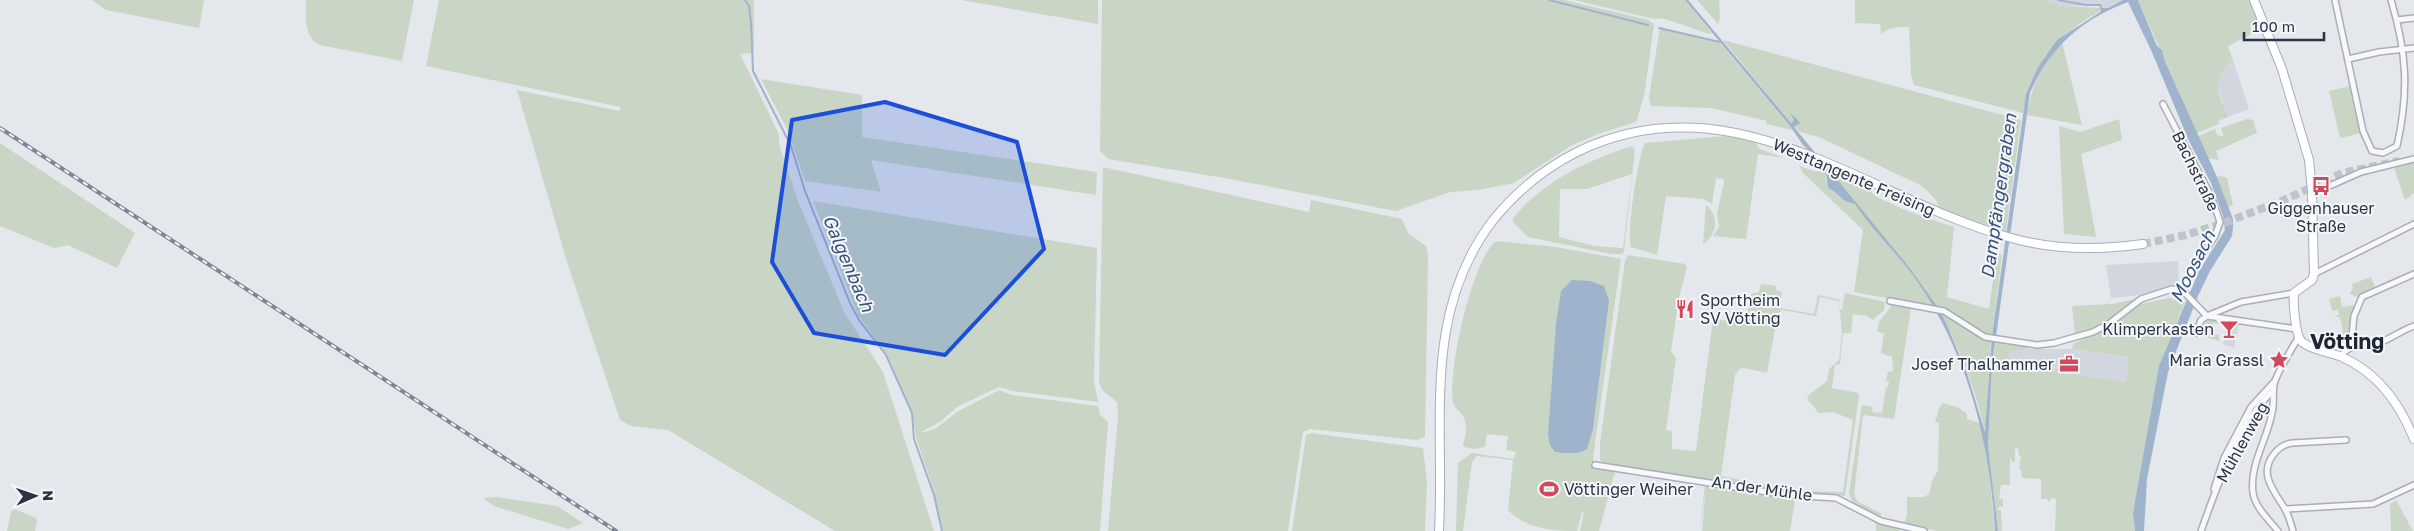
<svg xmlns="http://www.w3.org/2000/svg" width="2414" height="531" font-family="'Golos Text',sans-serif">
<rect width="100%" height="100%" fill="#e4e7ec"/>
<!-- built -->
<g fill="#d2d6de">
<path d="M 2046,0 L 2123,0 L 2105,9 L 2099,6 L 2060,6 Z"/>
<path d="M 2233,60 L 2249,109 L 2228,117 L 2217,86 L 2217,79 Z"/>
<path d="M 2178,261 L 2179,284 L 2140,295 L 2111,298 L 2106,265 Z"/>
<path d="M 2227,321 L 2239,324 L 2234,348 L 2223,344 Z"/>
<path d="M 2020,349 L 2069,349 L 2129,357 L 2126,382 L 2013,365 L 2007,362 L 2009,353 Z"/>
</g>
<!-- green -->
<g fill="#c9d6c5" fill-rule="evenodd">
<path d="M 92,0 L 204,0 L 199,28 L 106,10 Z"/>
<path d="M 306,0 L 414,0 L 402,61 L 320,45 C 303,36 306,17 306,0 Z"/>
<path d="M 439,0 L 754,0 L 754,53 L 740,54 L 779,134 L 779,144 L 798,201 L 844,312 L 883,372 L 934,531 L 835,531 L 668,430 L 631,426 L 620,420 L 567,262 L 517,90 L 620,111 L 620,107 L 426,66 Z"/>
<path d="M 961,0 L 1098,0 L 1098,24 Z"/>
<path d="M 1102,0 L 1564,0 L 1649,20 L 1654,25 L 1644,96 L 1636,122 L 1601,133 L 1572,145 L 1514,183 L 1478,190 L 1450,192 L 1396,211 L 1230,179 L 1108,159 L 1100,151 Z"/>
<path d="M 1574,0 L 1685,0 L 1712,34 C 1698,32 1664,15 1654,19 Z"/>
<path d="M 1697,0 L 1719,0 L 1720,18 L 1718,24 Z"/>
<path d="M 1855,0 L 2046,0 L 2060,6 L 2102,8 L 2100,11 C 2055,37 2033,62 2023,113 L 1914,85 L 1911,75 L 1909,27 C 1898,27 1889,27 1881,34 L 1880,24 L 1855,23 Z"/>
<path d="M 2138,0 L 2250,0 L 2261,27 L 2257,28 L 2258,31 L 2228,46 L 2233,60 C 2209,84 2218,89 2228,117 L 2218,121 L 2219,124 L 2197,133 Z"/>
<path d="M 1660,27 L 1720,43 L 1793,130 L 1766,124 L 1767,121 L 1711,108 L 1651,106 L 1649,97 Z"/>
<path d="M 1723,40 L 2021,120 L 2006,231 L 1940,209 L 1936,200 L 1922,186 L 1819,137 L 1800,132 L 1794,127 L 1800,123 L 1790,116 L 1795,120 L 1791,123 Z"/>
<path d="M 2062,42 L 2082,125 L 2027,115 C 2031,86 2042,64 2062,42 Z"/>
<path d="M 761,79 L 862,95 L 862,137 L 1097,172 L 1096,195 L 871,160 L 881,192 L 805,181 L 787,129 Z"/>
<path d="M 2350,86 L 2361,133 L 2340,138 L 2329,91 Z"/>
<path d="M 2119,119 L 2122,140 L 2081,154 L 2096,237 L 2064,234 L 2059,126 L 2080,132 Z"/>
<path d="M 2247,119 L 2253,120 L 2257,133 L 2216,151 L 2219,160 L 2208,158 L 2198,136 L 2215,129 L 2217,135 L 2224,137 L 2221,128 Z"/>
<path d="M 1726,136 L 1754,140 L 1760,149 L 1784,158 L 1758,154 L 1746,239 L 1713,236 L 1719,227 L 1717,213 L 1724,182 L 1723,179 L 1716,178 L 1712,204 L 1704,199 L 1666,196 L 1657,255 L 1631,247 C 1626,236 1638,155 1645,143 Z"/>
<path d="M 0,143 L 135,233 L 117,268 L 68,245 L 54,248 L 0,226 Z"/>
<path d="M 1631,146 L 1635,149 L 1624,251 L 1622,254 L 1611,254 L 1528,237 L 1513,222 L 1513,218 C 1545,180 1585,162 1631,146 ZM 1632,174 L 1623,248 L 1594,246 L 1559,237 L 1560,189 L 1587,189 Z"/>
<path d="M 2414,162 L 2414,193 L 2405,200 L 2394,168 Z"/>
<path d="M 1818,164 C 1833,171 1822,173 1827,183 C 1831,194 1845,201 1855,204 L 1916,279 L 1934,307 L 1854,292 L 1863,230 L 1803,173 L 1799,166 L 1817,172 Z"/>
<path d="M 1103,167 L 1309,212 L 1311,200 L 1402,219 L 1408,233 L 1426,246 L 1428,256 L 1425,437 L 1417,440 L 1310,429 L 1303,432 L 1288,531 L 1108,531 L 1118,416 L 1117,402 L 1102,390 L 1099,382 Z"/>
<path d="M 1826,167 L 1861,183 L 1877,197 L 1907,211 L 1954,227 L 1947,297 L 1989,309 L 1997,253 L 2002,255 L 1992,336 L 1979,332 L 1950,311 L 1937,306 L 1909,267 Z"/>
<path d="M 2221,176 L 2227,178 L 2233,205 L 2228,207 L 2217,177 Z"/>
<path d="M 813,201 L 1097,248 L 1094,381 L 1098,402 L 1013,391 L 999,387 L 957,407 L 941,421 L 920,433 L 935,429 L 957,412 L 999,390 L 1012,395 L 1098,406 L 1100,415 L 1108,422 L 1100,531 L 943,531 L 933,488 L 917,441 L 911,408 L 887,355 L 858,315 Z"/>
<path d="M 1706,205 C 1720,216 1717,235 1703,244 Z"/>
<path d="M 1496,241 L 1556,247 L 1621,259 L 1593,458 L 1596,466 L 1789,498 L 1833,500 L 1850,505 L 1878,523 L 1899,527 L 1899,531 L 1876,531 L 1876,524 C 1855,506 1822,491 1795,500 L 1790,531 L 1702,531 L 1706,488 L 1700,531 L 1705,484 L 1615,471 L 1599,531 L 1580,531 L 1584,513 L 1582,512 L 1577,531 C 1553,531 1526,529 1508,510 L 1513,460 L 1477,456 L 1472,462 L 1463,531 L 1456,531 L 1458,463 L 1472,453 L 1514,459 L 1516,452 L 1506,450 L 1508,436 L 1487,434 L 1485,447 L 1475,449 L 1464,447 L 1463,444 C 1467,433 1468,421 1460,412 C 1457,409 1454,407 1453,403 C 1447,373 1472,259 1496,241 Z"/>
<path d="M 1628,255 L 1685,264 L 1687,268 L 1679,297 L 1671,351 L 1676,358 L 1666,430 L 1672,431 L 1672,449 L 1696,451 L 1713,319 L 1745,323 L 1751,294 L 1759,292 L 1761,284 L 1776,286 L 1776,290 L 1782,292 L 1779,308 L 1814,314 L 1818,295 L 1840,300 L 1839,309 L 1842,310 L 1845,293 L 1885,302 L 1884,310 L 1873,320 L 1867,316 L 1853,314 L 1851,333 L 1843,333 L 1840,364 L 1835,365 L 1832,388 L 1858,393 L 1859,395 L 1845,496 L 1790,493 L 1728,481 L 1602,464 L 1600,460 L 1600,443 L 1625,261 ZM 1820,297 L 1839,301 L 1842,333 L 1839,360 L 1829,369 L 1827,381 L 1809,395 L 1807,399 L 1819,413 L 1833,412 L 1853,420 L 1843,492 L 1797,491 L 1721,476 L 1735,375 L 1739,369 L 1744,368 L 1767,373 L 1778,313 L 1782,310 L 1816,316 Z"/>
<path d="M 2371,277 L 2375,288 L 2363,293 L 2359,298 L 2350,294 L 2353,288 L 2352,284 Z"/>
<path d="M 2340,296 L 2342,307 L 2356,305 L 2349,344 L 2345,346 L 2341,321 L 2339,317 L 2333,316 L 2339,315 L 2338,310 L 2332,311 L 2329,299 Z"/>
<path d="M 2169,298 L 2185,302 C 2172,335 2157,365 2155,401 L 2133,513 L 2135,531 L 2055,531 L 2056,499 L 2052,498 L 2049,502 L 2047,499 L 2041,499 L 2041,479 L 2022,478 L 2021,469 L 2019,469 L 2021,456 L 2019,456 L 2018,448 L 2015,449 L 2015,462 L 2012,462 L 2010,457 L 2010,485 L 2001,485 L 1999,499 L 2003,499 L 2003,507 L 1998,507 L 1998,510 L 2001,510 L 2002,531 L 1998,531 L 1988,445 L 1992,365 L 1996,342 L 2032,347 L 2009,353 L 2007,362 L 2013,365 L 2126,382 L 2129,357 L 2072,349 L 2073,344 L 2111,325 L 2141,304 Z"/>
<path d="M 2136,299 C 2115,316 2101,327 2075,335 L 2072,306 L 2112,304 Z"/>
<path d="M 1893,304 L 1911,308 L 1894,419 L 1863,415 L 1854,495 L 1858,502 L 1881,513 L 1881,519 L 1853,503 L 1849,493 L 1862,405 L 1873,407 L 1872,412 L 1882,413 L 1886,387 L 1888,387 L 1889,381 L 1886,381 L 1888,372 L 1893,371 L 1892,357 L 1881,353 L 1884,333 L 1877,332 L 1879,322 Z"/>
<path d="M 1941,314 C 1958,316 1972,336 1991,341 L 1986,435 C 1977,394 1961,351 1941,314 Z"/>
<path d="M 2208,320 L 2221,321 L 2220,324 L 2213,323 L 2211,333 L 2219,335 L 2219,341 L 2199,335 L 2201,326 Z"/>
<path d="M 1943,403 L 1959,408 L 1967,414 L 1967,419 L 1980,423 L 1986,443 L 1995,531 L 1937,531 L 1904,524 L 1907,515 L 1907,497 L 1924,497 L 1929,494 L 1932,481 L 1938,470 L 1939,423 L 1935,422 L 1940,406 Z"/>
<path d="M 1311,433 L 1423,448 L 1427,482 L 1425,531 L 1292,531 L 1306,435 Z"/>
<path d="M 496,497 L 557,506 L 583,523 L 568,529 L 494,506 L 483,498 Z"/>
<path d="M 2396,500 L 2413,531 L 2391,531 L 2390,504 Z"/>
<path d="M 12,508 L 36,518 L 37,521 L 35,531 L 7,531 Z"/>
</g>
<!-- water -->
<g fill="#9fb4cc">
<path d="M 1685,0 L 1688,0 L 1791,123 L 1794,120 L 1790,113 L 1796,118 L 1800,123 L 1794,127 L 1909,267 L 1937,306 L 1947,325 L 1967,373 L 1985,432 L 1992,336 L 2026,94 L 2038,67 L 2057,40 L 2100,12 L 2102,8 L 2108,8 L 2123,0 L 2138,0 L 2157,46 L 2162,50 L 2164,59 L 2217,177 L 2233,219 L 2233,228 L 2232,236 L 2210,271 L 2198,296 L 2168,372 L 2147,479 L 2144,531 L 2135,531 L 2133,513 L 2159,366 L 2199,271 L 2225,230 L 2223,216 L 2211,183 L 2189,141 L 2151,50 L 2128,2 C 2082,19 2049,48 2030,93 L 1992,365 L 1988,445 L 1998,531 L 1995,531 C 1990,442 1968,355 1917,281 C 1898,254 1873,231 1855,204 L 1845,201 L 1828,187 L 1825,167 L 1803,145 L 1790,126 Z"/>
<path d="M 1572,280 L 1590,281 L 1604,286 L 1609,300 L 1593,429 L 1587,449 C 1578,455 1566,453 1555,452 L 1550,445 L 1548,435 L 1556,324 L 1561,291 Z"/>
</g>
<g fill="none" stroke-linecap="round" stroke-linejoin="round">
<!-- stream -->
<g stroke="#9fb4cc" stroke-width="2">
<path d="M 745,0 L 749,6 L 751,23 L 753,71 L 791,146 L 805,191 L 850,303 L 859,320 L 886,355 L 912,413 L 914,439 L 934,495 L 942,531"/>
<path d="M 1549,0 L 1648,25"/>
<path d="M 2058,0 L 2086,5 L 2100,5 L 2102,10"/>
<path d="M 1659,28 L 1720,42"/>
</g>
<!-- secondary-tunnel -->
<path stroke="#bfc3cb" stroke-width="8" stroke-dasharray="8 4" stroke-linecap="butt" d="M 2143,244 L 2186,235 L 2224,223 L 2284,200 L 2342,173 L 2399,161"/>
<!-- minor casing -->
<g stroke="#a9aeb7" stroke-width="8">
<g id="minor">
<path d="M 2335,0 L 2363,131 L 2372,151 L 2383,153 L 2397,146 C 2409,92 2407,53 2391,0"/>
<path d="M 2397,20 L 2414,18"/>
<path d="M 2348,59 L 2379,52 L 2414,48"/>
<path d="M 2163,104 L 2211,196 L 2220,222 L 2215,236 L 2195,265 L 2183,291"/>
<path d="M 2312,191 L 2325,188 L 2361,172 L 2414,159"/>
<path d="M 2314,274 L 2414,224"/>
<path d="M 1890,301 L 1944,311 L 1985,337 L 2037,345 L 2054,343 L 2093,332 L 2110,323 L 2141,299 L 2172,289 L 2183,291 L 2207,316 L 2241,302 L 2294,293"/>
<path d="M 2196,333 L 2201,320 L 2207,316 L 2297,329"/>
<path d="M 2351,347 L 2354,316 L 2362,297 L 2414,274"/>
<path d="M 2341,357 C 2348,342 2368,347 2381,342 C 2392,338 2402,330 2414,326"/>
<path d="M 1595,465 L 1787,495 L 1836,498 L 1881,521 L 1924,531"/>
<path d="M 2214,489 L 2224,458 L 2251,407 L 2274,382"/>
<path d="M 2285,509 L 2373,504 L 2414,485"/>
<path d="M 2201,531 C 2216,489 2240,420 2273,391"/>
<path d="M 2278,531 C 2269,520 2255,507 2253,493 C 2249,462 2270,436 2273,407 C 2274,398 2272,390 2275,381 C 2281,365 2291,351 2299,336"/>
<path d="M 2293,531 C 2291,524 2289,516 2285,509 C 2279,499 2271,489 2268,478 C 2264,462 2277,445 2292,443 L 2346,440"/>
</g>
</g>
<!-- secondary casing -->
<g stroke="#a9aeb7" stroke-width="10">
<g id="secondary">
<path d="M 2254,0 L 2282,69 L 2309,160 L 2312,191 L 2314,274 L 2312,280 L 2294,293 C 2293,303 2295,335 2302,342 C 2311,350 2330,352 2342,357 C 2378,373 2400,404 2414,439"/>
<path d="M 1439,531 C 1445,422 1421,313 1494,219 C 1517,191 1545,168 1577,152 C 1735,75 1868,200 2015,239 C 2056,250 2101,250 2143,244"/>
</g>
</g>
<!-- minor -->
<use href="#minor" stroke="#f7f8fa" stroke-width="5"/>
<!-- secondary -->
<use href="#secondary" stroke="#fff" stroke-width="8"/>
<!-- rail casing -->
<g stroke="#7d8696" stroke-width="4">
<path id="rail" d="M 0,128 L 616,531"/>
</g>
<!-- rail -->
<use href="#rail" stroke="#f4f6f9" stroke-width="2" stroke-dasharray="5.5" stroke-linecap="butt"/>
</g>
<!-- marked area -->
<path fill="#1d4ed8" fill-opacity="0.2" stroke="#1d4ed8" stroke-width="4" stroke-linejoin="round" d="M 885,102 L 1017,142 L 1044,249 L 945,355 L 814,333 L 772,262 L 792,120 Z"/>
<!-- icons -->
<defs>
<g id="bus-bare" transform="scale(1.5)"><path d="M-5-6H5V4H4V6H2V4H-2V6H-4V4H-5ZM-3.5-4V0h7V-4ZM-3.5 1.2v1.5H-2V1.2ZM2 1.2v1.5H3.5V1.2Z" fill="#d1495b" stroke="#f4f6f9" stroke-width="2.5" paint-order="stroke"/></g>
<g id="restaurant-bare" transform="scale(1.5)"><path d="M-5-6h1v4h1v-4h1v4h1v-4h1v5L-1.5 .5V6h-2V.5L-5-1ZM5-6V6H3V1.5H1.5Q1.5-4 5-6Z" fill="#d1495b" stroke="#f4f6f9" stroke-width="2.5" paint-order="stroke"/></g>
<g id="bar-bare" transform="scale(1.5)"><path d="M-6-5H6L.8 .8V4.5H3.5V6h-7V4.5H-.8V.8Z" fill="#d1495b" stroke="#f4f6f9" stroke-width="2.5" paint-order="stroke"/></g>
<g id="sight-bare" transform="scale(1.5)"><path d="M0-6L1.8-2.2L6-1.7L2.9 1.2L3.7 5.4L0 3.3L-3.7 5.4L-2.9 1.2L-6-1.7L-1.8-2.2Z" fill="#d1495b" stroke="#f4f6f9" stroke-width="2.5" paint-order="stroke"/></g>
<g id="office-bare" transform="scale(1.5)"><path d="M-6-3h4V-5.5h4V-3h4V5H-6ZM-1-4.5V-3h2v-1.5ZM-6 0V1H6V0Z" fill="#d1495b" stroke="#f4f6f9" stroke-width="2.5" paint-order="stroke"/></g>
<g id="stadium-bare" transform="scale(1.5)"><path d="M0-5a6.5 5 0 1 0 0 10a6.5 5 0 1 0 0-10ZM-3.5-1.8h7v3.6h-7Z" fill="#d1495b" stroke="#f4f6f9" stroke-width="2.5" paint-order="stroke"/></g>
</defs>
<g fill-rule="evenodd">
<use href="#bus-bare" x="2321" y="186"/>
<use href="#restaurant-bare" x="1685" y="309"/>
<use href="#bar-bare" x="2229" y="329"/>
<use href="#sight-bare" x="2279" y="360"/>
<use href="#office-bare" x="2069" y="364"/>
<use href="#stadium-bare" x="1549" y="489"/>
</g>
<g text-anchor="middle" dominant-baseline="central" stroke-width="4" stroke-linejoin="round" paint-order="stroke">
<!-- street labels -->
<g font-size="16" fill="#2b3445" stroke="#f4f6f9">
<text transform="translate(2196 171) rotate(64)">Bachstraße</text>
<text transform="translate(1854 177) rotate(23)">Westtangente Freising</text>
<text transform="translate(2242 442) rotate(-61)">Mühlenweg</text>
<text transform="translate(1762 488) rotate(8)">An der Mühle</text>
</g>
<!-- poi labels -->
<g font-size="16" fill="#2b3445" stroke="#f4f6f9" text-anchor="end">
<text x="2321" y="208" text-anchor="middle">Giggenhauser<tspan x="2321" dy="18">Straße</tspan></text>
<text x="1700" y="300" text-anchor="start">Sportheim<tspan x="1700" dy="18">SV Vötting</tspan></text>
<text x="2214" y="329">Klimperkasten</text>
<text x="2264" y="360">Maria Grassl</text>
<text x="2054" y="364">Josef Thalhammer</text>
<text x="1564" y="489" text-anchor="start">Vöttinger Weiher</text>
</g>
<!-- water labels -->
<g font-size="18" font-style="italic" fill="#34527a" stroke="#f4f6f9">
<text transform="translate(1998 196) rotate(-82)">Dampfängergraben</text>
<text transform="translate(849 263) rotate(67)">Galgenbach</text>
<text transform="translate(2192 266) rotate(-63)">Moosach</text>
</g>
<!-- district labels -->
<g font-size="21" font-weight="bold" fill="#1d2536" stroke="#f4f6f9">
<text x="2347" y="341">Vötting</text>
</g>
</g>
<!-- north arrow -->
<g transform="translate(35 496) rotate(88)" stroke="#f4f6f9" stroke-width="4" paint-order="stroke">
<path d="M0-4L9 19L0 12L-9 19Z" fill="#2b3445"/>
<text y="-8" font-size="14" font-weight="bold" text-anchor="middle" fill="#2b3445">N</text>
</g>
<!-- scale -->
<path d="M2244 32v8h80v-8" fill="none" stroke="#2b3445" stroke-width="2.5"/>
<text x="2252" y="32" font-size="15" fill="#2b3445" stroke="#f4f6f9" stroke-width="4" paint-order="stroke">100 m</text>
</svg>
